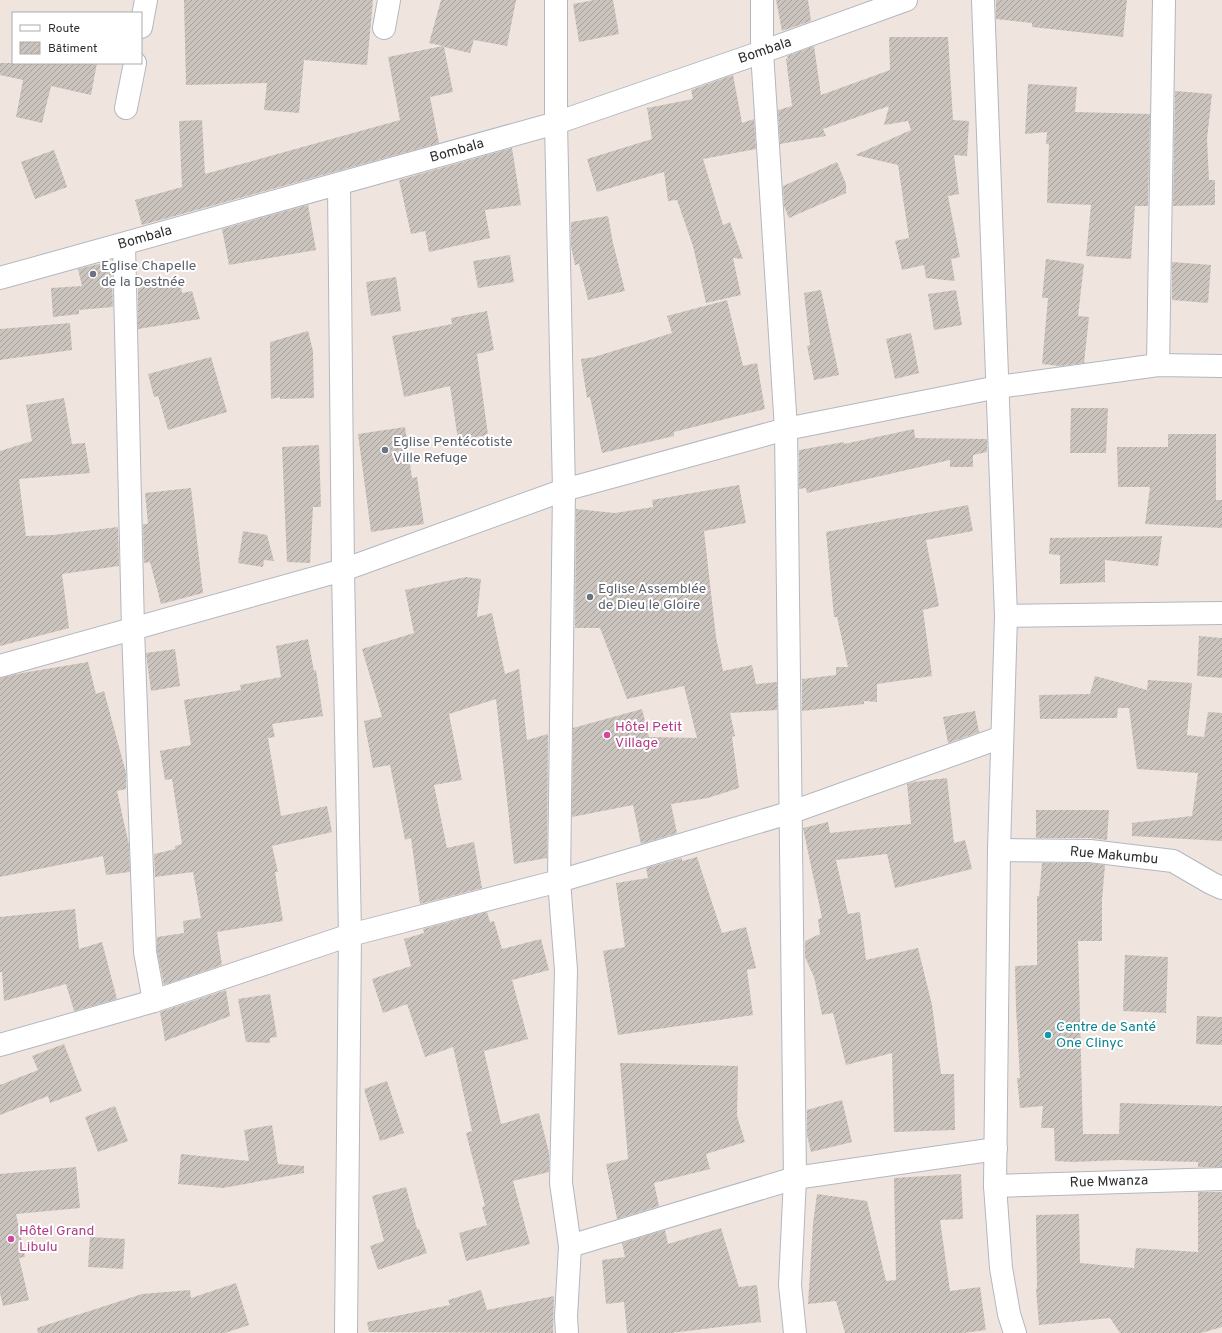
<svg xmlns="http://www.w3.org/2000/svg" width="1222" height="1333" font-family="Overpass,sans-serif">
<defs>
<pattern id="building-hatch" width="6" height="6" patternUnits="userSpaceOnUse"><rect width="6" height="6" fill="#cbc3bd"/><path d="M-1 1l2-2M0 6l6-6M5 7l2-2" fill="none" stroke="#a59f9a"/></pattern>
</defs>
<rect width="100%" height="100%" fill="#efe5de"/>
<!-- building -->
<g fill="url(#building-hatch)">
<path d="M 184,0 L 373,0 L 367,65 L 304,60 L 299,113 L 264,110 L 267,83 L 186,85 Z"/>
<path d="M 441,0 L 516,0 L 507,46 L 474,40 L 470,53 L 444,47 L 453,92 L 430,97 L 439,143 L 142,225 L 135,200 L 182,187 L 179,121 L 202,120 L 205,174 L 400,120 L 388,57 L 443,46 L 429,43 Z"/>
<path d="M 594,0 L 613,0 L 619,34 L 579,42 L 573,4 Z"/>
<path d="M 776,0 L 808,0 L 811,21 L 782,31 Z"/>
<path d="M 996,0 L 1127,0 L 1123,37 L 1032,27 L 1032,23 L 996,19 Z"/>
<path d="M 889,37 L 948,37 L 953,120 L 969,121 L 967,156 L 954,155 L 959,194 L 948,196 L 960,257 L 951,259 L 955,281 L 926,278 L 924,265 L 902,270 L 895,241 L 909,238 L 898,165 L 855,155 L 911,130 L 908,121 L 884,125 L 889,106 L 823,129 L 826,136 L 780,144 L 778,110 L 792,106 L 786,59 L 788,59 L 787,56 L 814,46 L 821,95 L 890,70 Z"/>
<path d="M 0,63 L 97,63 L 91,95 L 51,86 L 42,123 L 16,117 L 23,80 L 0,75 Z"/>
<path d="M 733,75 L 742,123 L 754,119 L 756,149 L 703,159 L 723,225 L 730,222 L 743,259 L 733,258 L 741,295 L 706,303 L 693,246 L 677,200 L 668,201 L 664,172 L 597,192 L 587,159 L 652,139 L 647,108 L 693,99 L 691,90 Z"/>
<path d="M 1028,84 L 1077,87 L 1075,112 L 1150,114 L 1148,206 L 1135,206 L 1131,259 L 1086,256 L 1091,205 L 1047,203 L 1049,144 L 1046,144 L 1047,132 L 1025,134 Z"/>
<path d="M 1175,91 L 1212,94 L 1207,139 L 1209,180 L 1215,180 L 1215,205 L 1173,206 Z"/>
<path d="M 512,148 L 521,205 L 485,210 L 490,238 L 429,252 L 425,231 L 411,234 L 399,180 Z"/>
<path d="M 54,150 L 67,187 L 35,199 L 21,162 Z"/>
<path d="M 837,162 L 846,184 L 846,193 L 789,218 L 784,206 L 783,186 Z"/>
<path d="M 308,205 L 316,250 L 229,265 L 222,229 Z"/>
<path d="M 608,216 L 613,243 L 625,291 L 588,300 L 579,264 L 575,265 L 571,246 L 571,222 Z"/>
<path d="M 510,255 L 514,282 L 478,288 L 473,261 Z"/>
<path d="M 1046,259 L 1084,264 L 1078,316 L 1089,317 L 1084,363 L 1060,366 L 1042,364 L 1048,298 L 1042,298 Z"/>
<path d="M 111,261 L 113,307 L 79,310 L 79,314 L 53,317 L 51,288 L 82,286 L 78,269 Z"/>
<path d="M 1172,262 L 1211,265 L 1208,303 L 1172,300 Z"/>
<path d="M 396,277 L 401,311 L 371,316 L 366,282 Z"/>
<path d="M 180,280 L 182,293 L 192,291 L 200,319 L 138,329 L 138,287 Z"/>
<path d="M 821,290 L 839,375 L 814,380 L 807,346 L 810,345 L 804,293 Z"/>
<path d="M 956,290 L 962,325 L 934,330 L 928,294 Z"/>
<path d="M 727,300 L 743,366 L 757,363 L 765,409 L 674,432 L 674,436 L 602,453 L 590,397 L 587,398 L 581,359 L 594,357 L 672,333 L 667,316 Z"/>
<path d="M 487,311 L 494,350 L 477,354 L 488,435 L 458,440 L 450,386 L 404,397 L 392,336 L 452,324 L 451,318 Z"/>
<path d="M 70,323 L 72,350 L 0,360 L 0,329 Z"/>
<path d="M 308,331 L 313,351 L 314,398 L 280,399 L 280,397 L 271,399 L 270,342 Z"/>
<path d="M 911,333 L 919,373 L 895,379 L 886,339 Z"/>
<path d="M 211,357 L 227,412 L 168,430 L 158,396 L 154,397 L 148,374 Z"/>
<path d="M 64,398 L 72,444 L 85,443 L 90,473 L 19,479 L 26,536 L 53,535 L 118,527 L 119,566 L 62,574 L 69,628 L 0,646 L 0,451 L 32,441 L 26,405 Z"/>
<path d="M 1071,408 L 1108,408 L 1106,453 L 1070,453 Z"/>
<path d="M 405,427 L 412,478 L 417,477 L 424,524 L 371,532 L 358,434 Z"/>
<path d="M 914,429 L 915,438 L 987,439 L 987,452 L 973,455 L 973,467 L 950,467 L 950,460 L 807,493 L 806,488 L 799,489 L 799,450 L 844,442 L 844,444 Z"/>
<path d="M 1168,434 L 1216,434 L 1216,500 L 1222,500 L 1222,528 L 1145,524 L 1150,487 L 1118,487 L 1117,447 L 1168,447 Z"/>
<path d="M 319,445 L 321,507 L 313,507 L 310,563 L 287,562 L 282,447 Z"/>
<path d="M 739,485 L 746,523 L 704,531 L 716,637 L 723,671 L 752,665 L 756,684 L 777,682 L 777,710 L 730,713 L 735,736 L 732,737 L 739,788 L 708,798 L 671,804 L 677,833 L 641,844 L 633,805 L 572,817 L 573,728 L 642,709 L 649,737 L 697,738 L 684,686 L 627,699 L 600,628 L 575,628 L 576,509 L 615,513 L 653,507 L 652,500 Z"/>
<path d="M 191,488 L 203,593 L 161,604 L 150,562 L 144,563 L 143,524 L 148,524 L 145,493 Z"/>
<path d="M 968,505 L 973,531 L 926,540 L 939,606 L 923,610 L 932,676 L 877,684 L 877,702 L 864,701 L 864,704 L 802,711 L 802,679 L 836,675 L 836,667 L 848,667 L 837,617 L 834,617 L 826,532 Z"/>
<path d="M 243,531 L 267,535 L 274,561 L 264,560 L 263,567 L 238,563 Z"/>
<path d="M 1162,536 L 1158,566 L 1105,560 L 1105,582 L 1060,584 L 1060,555 L 1049,554 L 1050,538 Z"/>
<path d="M 466,577 L 481,579 L 477,617 L 492,613 L 505,674 L 519,669 L 527,740 L 548,734 L 547,858 L 514,864 L 496,699 L 449,714 L 462,780 L 434,785 L 447,848 L 474,842 L 482,888 L 420,904 L 411,838 L 405,840 L 390,765 L 373,768 L 364,721 L 382,717 L 362,649 L 414,633 L 405,590 Z"/>
<path d="M 1199,636 L 1222,638 L 1222,678 L 1197,676 Z"/>
<path d="M 308,639 L 314,671 L 316,670 L 323,716 L 272,724 L 275,737 L 268,738 L 281,816 L 327,806 L 332,832 L 272,846 L 278,872 L 275,872 L 283,921 L 217,932 L 222,965 L 164,985 L 157,951 L 157,937 L 184,933 L 183,921 L 201,918 L 193,872 L 155,877 L 154,854 L 175,849 L 175,846 L 182,844 L 172,779 L 165,780 L 160,751 L 191,745 L 184,700 L 241,690 L 240,685 L 281,677 L 276,646 Z"/>
<path d="M 175,649 L 180,686 L 151,691 L 146,653 Z"/>
<path d="M 88,662 L 96,694 L 104,691 L 126,773 L 126,789 L 117,791 L 129,845 L 130,872 L 106,875 L 103,856 L 0,877 L 0,678 L 22,673 Z"/>
<path d="M 1095,676 L 1147,690 L 1148,680 L 1192,683 L 1187,735 L 1204,737 L 1208,712 L 1222,713 L 1222,841 L 1132,836 L 1132,823 L 1192,816 L 1198,773 L 1137,769 L 1129,708 L 1118,708 L 1117,718 L 1040,719 L 1039,695 L 1090,694 Z"/>
<path d="M 975,711 L 979,732 L 948,743 L 943,717 Z"/>
<path d="M 947,778 L 954,843 L 965,840 L 972,869 L 895,888 L 887,854 L 836,860 L 848,914 L 860,912 L 866,960 L 918,948 L 932,1005 L 941,1074 L 954,1074 L 955,1130 L 894,1132 L 892,1053 L 846,1065 L 833,1013 L 822,1015 L 814,977 L 805,957 L 805,941 L 820,934 L 818,919 L 822,918 L 803,828 L 828,822 L 830,833 L 911,824 L 907,784 L 914,782 Z"/>
<path d="M 1036,810 L 1109,810 L 1107,840 L 1090,838 L 1036,838 Z"/>
<path d="M 697,857 L 722,933 L 746,927 L 756,968 L 747,970 L 753,1015 L 618,1035 L 603,951 L 625,947 L 616,883 L 648,878 L 646,868 L 682,858 L 682,861 Z"/>
<path d="M 1042,863 L 1089,863 L 1105,865 L 1102,900 L 1102,941 L 1078,941 L 1083,1134 L 1119,1134 L 1120,1103 L 1222,1106 L 1222,1167 L 1198,1167 L 1198,1162 L 1120,1160 L 1073,1162 L 1055,1161 L 1054,1128 L 1041,1128 L 1043,1106 L 1020,1108 L 1017,1078 L 1020,1078 L 1016,1008 L 1015,966 L 1037,965 L 1037,896 L 1039,896 Z"/>
<path d="M 75,909 L 79,949 L 102,942 L 117,999 L 74,1011 L 66,984 L 4,1001 L 2,972 L 0,972 L 0,917 Z"/>
<path d="M 487,912 L 490,922 L 494,921 L 502,949 L 541,939 L 549,970 L 512,980 L 528,1039 L 484,1051 L 501,1124 L 539,1113 L 549,1153 L 549,1172 L 513,1181 L 530,1244 L 466,1261 L 459,1233 L 487,1225 L 482,1207 L 485,1206 L 466,1133 L 472,1131 L 453,1047 L 425,1057 L 407,1004 L 383,1013 L 372,979 L 411,966 L 404,939 L 424,933 L 423,929 Z"/>
<path d="M 1125,955 L 1168,957 L 1166,1013 L 1123,1011 Z"/>
<path d="M 226,990 L 230,1016 L 165,1041 L 160,1012 Z"/>
<path d="M 270,994 L 277,1037 L 270,1038 L 270,1043 L 246,1042 L 238,999 Z"/>
<path d="M 1197,1016 L 1222,1017 L 1222,1045 L 1196,1044 Z"/>
<path d="M 64,1044 L 82,1091 L 50,1103 L 48,1096 L 0,1115 L 0,1085 L 38,1070 L 32,1056 Z"/>
<path d="M 620,1063 L 738,1066 L 737,1116 L 745,1142 L 706,1154 L 710,1169 L 654,1183 L 659,1206 L 617,1219 L 606,1164 L 628,1159 Z"/>
<path d="M 387,1081 L 404,1133 L 380,1141 L 364,1089 Z"/>
<path d="M 842,1100 L 852,1142 L 811,1152 L 807,1135 L 807,1110 Z"/>
<path d="M 115,1106 L 128,1141 L 98,1152 L 85,1117 Z"/>
<path d="M 272,1125 L 278,1164 L 304,1166 L 304,1173 L 223,1188 L 178,1184 L 181,1154 L 249,1161 L 244,1130 Z"/>
<path d="M 76,1167 L 80,1208 L 16,1214 L 25,1257 L 19,1258 L 29,1300 L 3,1306 L 0,1293 L 0,1174 Z"/>
<path d="M 961,1174 L 963,1219 L 940,1220 L 950,1291 L 980,1287 L 986,1330 L 963,1333 L 845,1333 L 836,1301 L 808,1304 L 813,1224 L 817,1194 L 867,1201 L 886,1281 L 896,1280 L 894,1178 Z"/>
<path d="M 406,1187 L 417,1229 L 419,1229 L 427,1253 L 378,1270 L 370,1246 L 384,1241 L 372,1196 Z"/>
<path d="M 1198,1192 L 1222,1192 L 1222,1327 L 1201,1333 L 1120,1333 L 1110,1318 L 1039,1325 L 1036,1289 L 1037,1289 L 1036,1215 L 1079,1214 L 1080,1263 L 1134,1268 L 1136,1248 L 1198,1252 Z"/>
<path d="M 721,1228 L 739,1287 L 757,1285 L 761,1322 L 671,1333 L 627,1333 L 624,1302 L 606,1304 L 602,1260 L 625,1257 L 622,1243 L 665,1230 L 668,1244 Z"/>
<path d="M 90,1237 L 125,1239 L 123,1269 L 88,1267 Z"/>
<path d="M 236,1283 L 249,1325 L 225,1333 L 38,1333 L 37,1328 L 142,1294 L 190,1290 L 191,1298 Z"/>
<path d="M 481,1290 L 487,1310 L 554,1296 L 553,1333 L 369,1332 L 367,1322 L 450,1305 L 448,1300 Z"/>
</g>
<g fill="none" stroke-linecap="round" stroke-linejoin="round">
<!-- minor casing -->
<g stroke="#b2b7c1" stroke-width="24">
<g id="minor">
<path d="M 556,0 L 556,123 L 564,490 L 559,881 L 566,970 L 561,1183 L 570,1246 L 566,1317 L 567,1333"/>
<path d="M 762,0 L 762,52 L 786,429 L 795,1178 L 790,1285 L 795,1333"/>
<path d="M 983,0 L 1006,616 L 999,850 L 995,1186 L 1001,1268 L 1009,1314 L 1015,1333"/>
<path d="M 141,27 L 146,0"/>
<path d="M 384,28 L 389,0"/>
<path d="M 126,108 L 135,63"/>
<path d="M 339,184 L 343,570 L 350,935 L 346,1333"/>
<path d="M 124,244 L 133,629 L 145,952 L 154,1001"/>
<path d="M 0,278 L 556,123 L 762,52 L 906,0"/>
<path d="M 1158,365 L 1164,0"/>
<path d="M 1006,616 L 1222,613"/>
<path d="M 0,666 L 343,570 L 564,490 L 786,429 L 998,387 L 1158,365 L 1222,366"/>
<path d="M 999,850 L 1090,851 L 1173,861 L 1211,883 L 1222,888"/>
<path d="M 0,1045 L 154,1001 L 350,935 L 559,881 L 792,812 L 1002,737"/>
<path d="M 995,1186 L 1222,1179"/>
<path d="M 570,1246 L 795,1178 L 996,1149"/>
</g>
</g>
<!-- minor -->
<use href="#minor" stroke="#fff" stroke-width="22"/>
</g>
<!-- markers -->
<g fill="#6b7280" stroke="#fff" stroke-width="1.5">
<circle cx="93" cy="274" r="4"/>
<circle cx="385" cy="450" r="4"/>
<circle cx="590" cy="597" r="4"/>
</g>
<g fill="#d1479c" stroke="#fff" stroke-width="1.5">
<circle cx="607" cy="735" r="4"/>
<circle cx="11" cy="1239" r="4"/>
</g>
<circle fill="#0f9aa8" stroke="#fff" stroke-width="1.5" cx="1048" cy="1035" r="4"/>
<g text-anchor="middle" dominant-baseline="central" stroke-width="4" stroke-linejoin="round" paint-order="stroke">
<!-- street labels -->
<g font-size="14" fill="#2d2d2d" stroke="#fff">
<text transform="translate(765 51) rotate(-19)">Bombala</text>
<text transform="translate(457 151) rotate(-16)">Bombala</text>
<text transform="translate(145 238) rotate(-16)">Bombala</text>
<text transform="translate(1114 856) rotate(5)">Rue Makumbu</text>
<text transform="translate(1109 1182) rotate(-2)">Rue Mwanza</text>
</g>
<!-- worship labels -->
<g font-size="14" fill="#5b616d" stroke="#fff" text-anchor="start">
<text x="101" y="266">Eglise Chapelle<tspan x="101" dy="16">de la Destnée</tspan></text>
<text x="393" y="442">Eglise Pentécotiste<tspan x="393" dy="16">Ville Refuge</tspan></text>
<text x="598" y="589">Eglise Assemblée<tspan x="598" dy="16">de Dieu le Gloire</tspan></text>
</g>
<!-- hotel labels -->
<g font-size="14" fill="#b23c85" stroke="#fff" text-anchor="start">
<text x="615" y="727">Hôtel Petit<tspan x="615" dy="16">Village</tspan></text>
<text x="19" y="1231">Hôtel Grand<tspan x="19" dy="16">Libulu</tspan></text>
</g>
<!-- culture labels -->
<g font-size="14" fill="#0d838f" stroke="#fff" text-anchor="start">
<text x="1056" y="1027">Centre de Santé<tspan x="1056" dy="16">One Clinyc</tspan></text>
</g>
</g>
<!-- legend -->
<rect x="12" y="12" width="130" height="52" fill="#ffffff" stroke="#ababab"/>
<rect x="20" y="25" width="20" height="6" fill="#ffffff" stroke="#ababab"/>
<text x="48" y="32" font-size="12" fill="#2d2d2d">Route</text>
<rect x="20" y="42" width="20" height="12" fill="url(#building-hatch)" stroke="#ababab"/>
<text x="48" y="52" font-size="12" fill="#2d2d2d">Bâtiment</text>
</svg>
